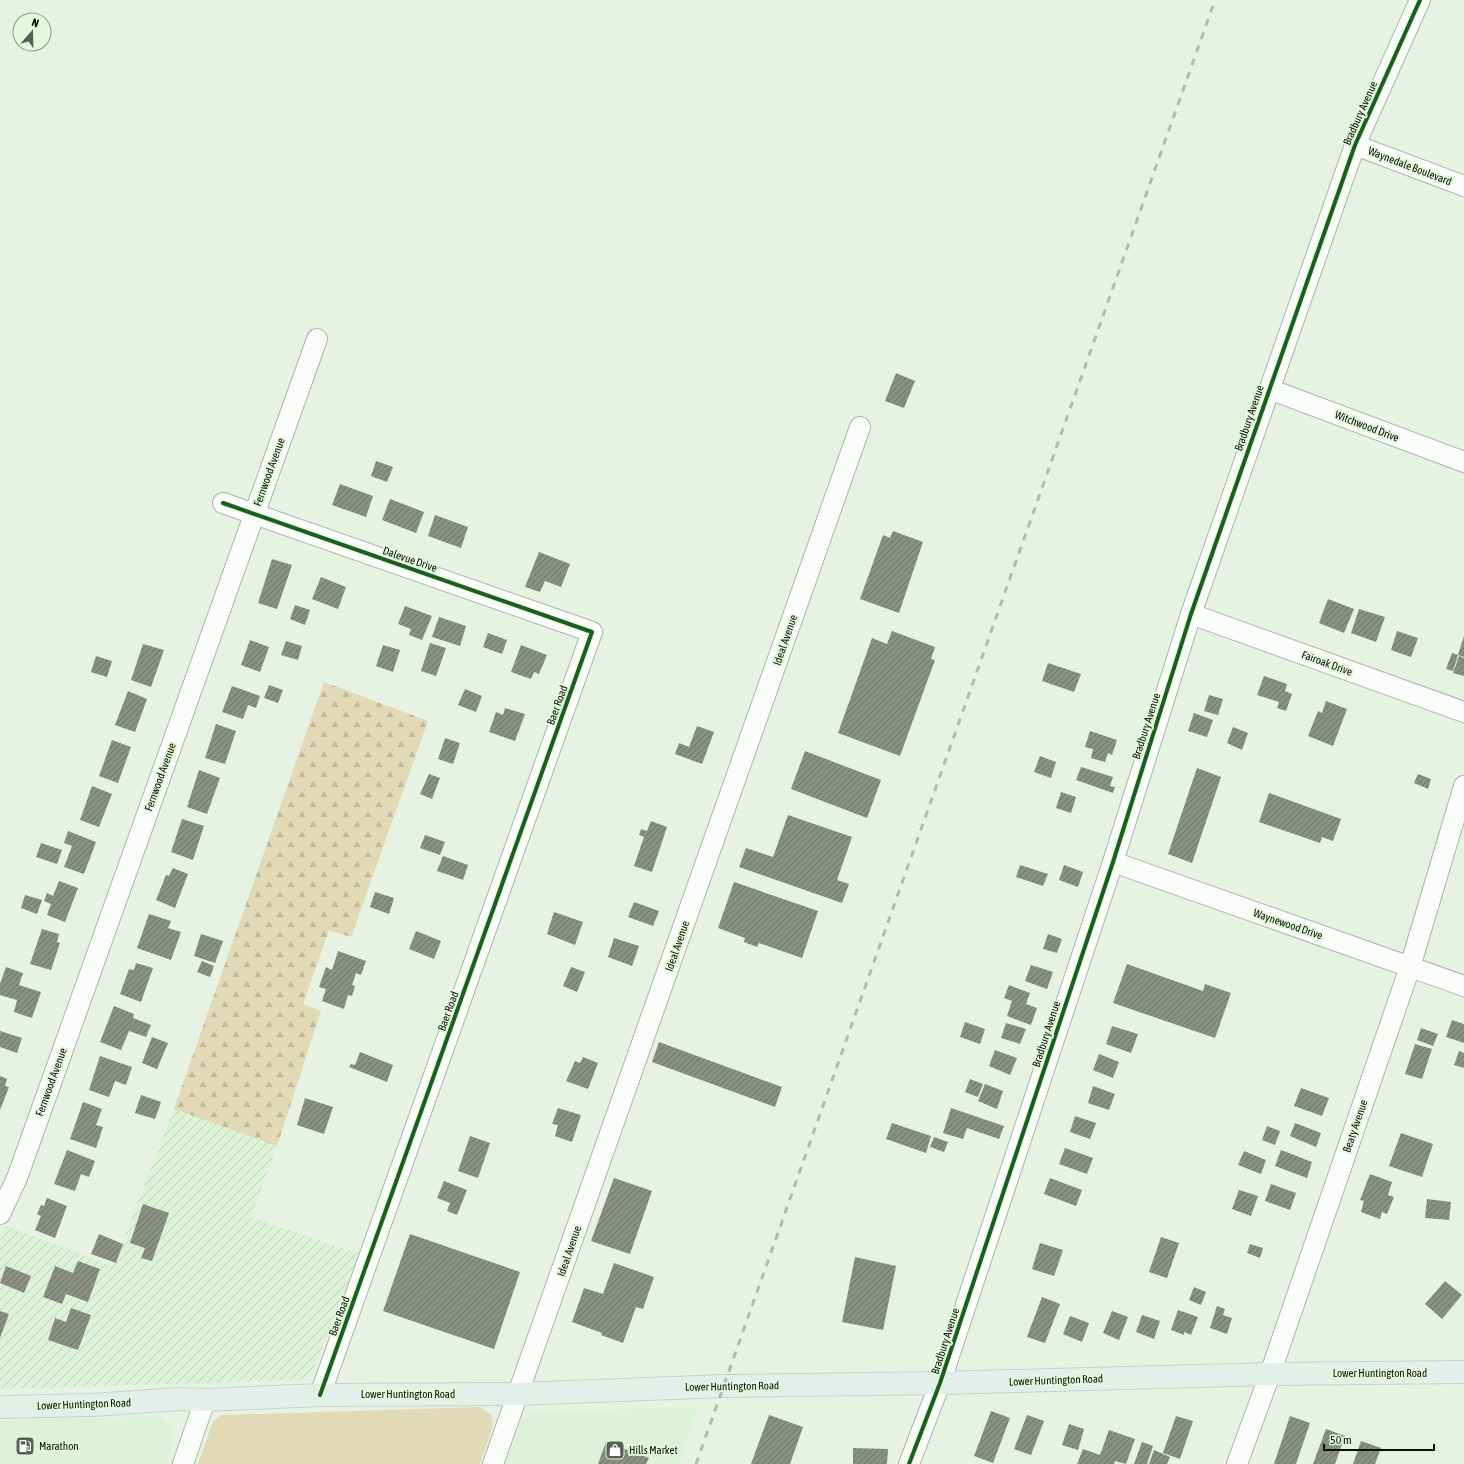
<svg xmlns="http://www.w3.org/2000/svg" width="1464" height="1464" font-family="'Asap Condensed',sans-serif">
<defs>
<pattern id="industrial-furrows" width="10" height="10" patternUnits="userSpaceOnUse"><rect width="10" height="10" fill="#ddf3d7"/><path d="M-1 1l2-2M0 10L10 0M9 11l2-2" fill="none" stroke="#bccfb7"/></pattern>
<pattern id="forest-firs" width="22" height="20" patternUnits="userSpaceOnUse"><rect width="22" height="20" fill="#e2d9b6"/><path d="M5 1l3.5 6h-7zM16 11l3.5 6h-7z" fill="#c0b99b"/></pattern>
<pattern id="building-hatch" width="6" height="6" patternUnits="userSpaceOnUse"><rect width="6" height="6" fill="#8a9082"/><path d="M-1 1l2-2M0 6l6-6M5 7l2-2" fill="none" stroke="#6f7468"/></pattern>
</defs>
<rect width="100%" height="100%" fill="#e6f3e2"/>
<!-- built -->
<g fill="#ddf3d7">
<path d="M 699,1407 L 678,1464 L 506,1464 L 521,1421 L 527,1412 Z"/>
<path d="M 161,1416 L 172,1425 L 174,1443 L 166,1464 L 0,1464 L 0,1421 Z"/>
</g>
<!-- industrial -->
<path fill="url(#industrial-furrows)" d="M 174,1109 L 277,1146 L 251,1217 L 359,1254 L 314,1369 L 303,1380 L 0,1389 L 0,1242 L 6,1226 L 113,1266 Z"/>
<!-- green -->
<path fill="#e2d9b6" d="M 480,1407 L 491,1414 L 493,1426 L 480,1464 L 198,1464 L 213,1421 L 222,1415 Z"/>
<!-- forest -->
<path fill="url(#forest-firs)" d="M 324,682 L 428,721 L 351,937 L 329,930 L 303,1004 L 321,1011 L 277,1146 L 174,1109 Z"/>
<!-- building -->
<g fill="url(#building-hatch)">
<path d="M 896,373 L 915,381 L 904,408 L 885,401 Z"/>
<path d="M 376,461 L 393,467 L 387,482 L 371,476 Z"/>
<path d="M 340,484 L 373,496 L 366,517 L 332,505 Z"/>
<path d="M 390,499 L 424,512 L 416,533 L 382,520 Z"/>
<path d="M 435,515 L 468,527 L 461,548 L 428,536 Z"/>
<path d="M 893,531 L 923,542 L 899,613 L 860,599 L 883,535 L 890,538 Z"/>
<path d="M 539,552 L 570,564 L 561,587 L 545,581 L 540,592 L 525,587 Z"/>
<path d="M 272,559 L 292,565 L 277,609 L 258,603 Z"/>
<path d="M 321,577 L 346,587 L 338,609 L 312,599 Z"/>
<path d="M 1328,599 L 1354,609 L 1344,633 L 1319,623 Z"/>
<path d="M 295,605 L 310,610 L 305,625 L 290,619 Z"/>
<path d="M 405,606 L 432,616 L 422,640 L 409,635 L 411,629 L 398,624 Z"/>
<path d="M 1359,609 L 1385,617 L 1376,642 L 1351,633 Z"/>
<path d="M 439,617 L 466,626 L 460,646 L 432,637 Z"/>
<path d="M 892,631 L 935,647 L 931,659 L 935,660 L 900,756 L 838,733 L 872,638 L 887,644 Z"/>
<path d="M 1397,631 L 1418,638 L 1411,657 L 1391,650 Z"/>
<path d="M 488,633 L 507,640 L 502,654 L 483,647 Z"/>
<path d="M 1464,636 L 1464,657 L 1458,655 Z"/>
<path d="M 250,640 L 269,647 L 260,672 L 241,665 Z"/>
<path d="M 286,641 L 302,646 L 298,660 L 281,655 Z"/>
<path d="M 430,643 L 446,648 L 436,676 L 421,671 Z"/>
<path d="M 143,644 L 164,650 L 151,687 L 131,680 Z"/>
<path d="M 383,645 L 400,650 L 393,672 L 376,666 Z"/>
<path d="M 521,645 L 547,655 L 539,674 L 534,672 L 531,679 L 511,672 Z"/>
<path d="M 1452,653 L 1458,655 L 1453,671 L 1446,669 Z"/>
<path d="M 96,656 L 112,661 L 107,677 L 91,672 Z"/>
<path d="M 1459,656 L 1464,658 L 1464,676 L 1453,673 Z"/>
<path d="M 1048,663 L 1081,674 L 1074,692 L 1042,681 Z"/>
<path d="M 1264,676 L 1287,684 L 1285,691 L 1292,694 L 1286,711 L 1277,708 L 1279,702 L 1257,695 Z"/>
<path d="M 269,685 L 283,690 L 278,703 L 264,698 Z"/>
<path d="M 232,686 L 260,696 L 256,708 L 248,705 L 243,719 L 222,712 Z"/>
<path d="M 465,689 L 482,696 L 476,712 L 458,705 Z"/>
<path d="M 128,691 L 147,699 L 135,732 L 115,725 Z"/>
<path d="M 1209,695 L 1223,699 L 1218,715 L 1204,711 Z"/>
<path d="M 1326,701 L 1347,709 L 1333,746 L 1308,736 L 1318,711 L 1322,713 Z"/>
<path d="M 505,708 L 525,714 L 515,741 L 489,732 L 496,712 L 503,715 Z"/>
<path d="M 1194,713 L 1213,720 L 1207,737 L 1188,731 Z"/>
<path d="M 216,724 L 236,731 L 225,764 L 205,758 Z"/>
<path d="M 697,726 L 714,732 L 702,764 L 675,754 L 679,743 L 689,747 Z"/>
<path d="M 1233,727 L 1248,733 L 1242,750 L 1227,743 Z"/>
<path d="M 1090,731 L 1117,740 L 1112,755 L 1108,753 L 1105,762 L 1091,758 L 1093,749 L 1085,747 Z"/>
<path d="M 445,738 L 460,743 L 453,764 L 438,759 Z"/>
<path d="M 112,740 L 131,747 L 118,783 L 99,776 Z"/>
<path d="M 805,751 L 881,780 L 867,818 L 791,789 Z"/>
<path d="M 1040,756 L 1056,762 L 1051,778 L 1034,772 Z"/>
<path d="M 1081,767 L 1113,777 L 1110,786 L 1115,787 L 1113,793 L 1076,780 Z"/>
<path d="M 1197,768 L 1221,777 L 1192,863 L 1168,854 Z"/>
<path d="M 199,770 L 220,778 L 207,814 L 187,807 Z"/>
<path d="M 429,774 L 440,778 L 432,799 L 420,794 Z"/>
<path d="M 1418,774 L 1431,779 L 1428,789 L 1414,783 Z"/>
<path d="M 92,786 L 112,794 L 99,827 L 80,820 Z"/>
<path d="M 1061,792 L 1076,797 L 1071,813 L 1056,808 Z"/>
<path d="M 1269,793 L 1341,819 L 1333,841 L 1322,837 L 1320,843 L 1259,822 Z"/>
<path d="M 788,815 L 852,837 L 837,880 L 849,884 L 842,903 L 739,867 L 746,848 L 773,857 Z"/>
<path d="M 182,819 L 204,826 L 193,860 L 171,852 Z"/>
<path d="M 651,821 L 667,827 L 652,872 L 634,866 L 644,837 L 639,835 L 641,829 L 647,831 Z"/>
<path d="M 68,831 L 96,842 L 84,874 L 64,867 L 72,846 L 64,843 Z"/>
<path d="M 425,835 L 445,842 L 440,855 L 420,848 Z"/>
<path d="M 41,843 L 62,850 L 57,864 L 36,857 Z"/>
<path d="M 443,856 L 468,865 L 463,880 L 437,871 Z"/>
<path d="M 1020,865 L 1048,874 L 1043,886 L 1016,877 Z"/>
<path d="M 1064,865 L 1083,872 L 1078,887 L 1059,880 Z"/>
<path d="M 173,868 L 188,874 L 175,908 L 156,900 L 166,875 L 169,876 Z"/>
<path d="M 59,881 L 78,888 L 65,922 L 47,915 L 51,904 L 44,901 L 47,893 L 53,896 Z"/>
<path d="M 734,882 L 818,911 L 802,958 L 759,943 L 757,947 L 744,942 L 745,938 L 718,928 Z"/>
<path d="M 375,892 L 394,898 L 389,914 L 370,907 Z"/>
<path d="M 25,895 L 42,900 L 37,914 L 21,908 Z"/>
<path d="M 634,902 L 659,911 L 653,926 L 628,917 Z"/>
<path d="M 554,912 L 583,922 L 575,945 L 547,934 Z"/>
<path d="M 149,914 L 171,921 L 168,928 L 181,932 L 171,960 L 137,948 Z"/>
<path d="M 42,929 L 59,934 L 57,942 L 60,943 L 51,970 L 30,964 Z"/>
<path d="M 416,931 L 441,941 L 434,959 L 409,949 Z"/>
<path d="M 201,934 L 223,941 L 215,963 L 194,956 Z"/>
<path d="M 1048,934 L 1062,939 L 1057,953 L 1043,949 Z"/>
<path d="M 614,938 L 639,946 L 632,966 L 608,957 Z"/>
<path d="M 338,951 L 366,961 L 361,975 L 356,973 L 352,985 L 355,986 L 352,996 L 348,995 L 344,1009 L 322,1001 L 326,989 L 319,987 L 326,967 L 332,970 Z"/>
<path d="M 202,961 L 214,966 L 210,977 L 197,972 Z"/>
<path d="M 136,963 L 153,968 L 141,1002 L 120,994 L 129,969 L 134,970 Z"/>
<path d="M 1127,964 L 1203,991 L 1205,984 L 1231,993 L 1215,1038 L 1113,1003 Z"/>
<path d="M 1031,965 L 1053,972 L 1047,989 L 1025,981 Z"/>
<path d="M 6,967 L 23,973 L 19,985 L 41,992 L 32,1018 L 14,1012 L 17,1000 L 0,995 L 0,984 Z"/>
<path d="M 571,967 L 585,972 L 577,992 L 563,986 Z"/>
<path d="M 1009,985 L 1030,993 L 1026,1004 L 1037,1008 L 1031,1025 L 1007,1016 L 1012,1001 L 1004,998 Z"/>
<path d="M 114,1006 L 134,1014 L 133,1018 L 151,1025 L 146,1037 L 129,1031 L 121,1050 L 100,1042 Z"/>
<path d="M 1452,1020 L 1464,1024 L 1464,1043 L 1446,1037 Z"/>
<path d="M 965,1022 L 985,1029 L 980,1044 L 960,1037 Z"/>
<path d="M 1006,1023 L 1026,1029 L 1020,1044 L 1001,1038 Z"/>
<path d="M 1112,1026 L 1138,1034 L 1131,1053 L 1106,1044 Z"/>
<path d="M 1421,1028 L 1438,1034 L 1433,1046 L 1417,1040 Z"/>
<path d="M 0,1031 L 22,1038 L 17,1053 L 0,1047 Z"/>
<path d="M 152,1037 L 168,1043 L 157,1069 L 142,1063 Z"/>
<path d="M 659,1042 L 782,1087 L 775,1107 L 652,1062 Z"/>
<path d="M 1415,1044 L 1432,1049 L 1422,1079 L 1405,1074 Z"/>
<path d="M 995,1050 L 1017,1058 L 1010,1075 L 989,1066 Z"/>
<path d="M 1459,1051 L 1464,1053 L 1464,1068 L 1454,1065 Z"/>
<path d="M 360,1052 L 393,1065 L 387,1082 L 349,1067 L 351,1064 L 355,1065 Z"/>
<path d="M 1099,1054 L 1119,1062 L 1113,1078 L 1093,1070 Z"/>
<path d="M 100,1056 L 132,1067 L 126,1085 L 115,1081 L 109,1097 L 89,1090 Z"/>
<path d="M 583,1057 L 598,1063 L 588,1089 L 566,1081 L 575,1061 L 580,1063 Z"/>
<path d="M 0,1076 L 7,1079 L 5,1086 L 9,1087 L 0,1110 Z"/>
<path d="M 970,1079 L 983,1084 L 978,1097 L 965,1092 Z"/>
<path d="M 985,1084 L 1003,1091 L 997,1109 L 978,1101 Z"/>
<path d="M 1093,1086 L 1115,1094 L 1109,1110 L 1088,1103 Z"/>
<path d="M 1301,1088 L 1329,1098 L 1322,1116 L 1294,1106 Z"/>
<path d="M 141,1095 L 161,1102 L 155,1119 L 135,1113 Z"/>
<path d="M 305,1098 L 333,1107 L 324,1134 L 297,1125 Z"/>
<path d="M 83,1102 L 102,1109 L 96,1125 L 103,1127 L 96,1148 L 70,1139 Z"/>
<path d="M 558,1108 L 581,1115 L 572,1142 L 555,1136 L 558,1125 L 552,1124 Z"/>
<path d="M 951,1108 L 1004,1126 L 999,1139 L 967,1128 L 963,1139 L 943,1133 Z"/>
<path d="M 1075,1116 L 1096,1123 L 1090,1139 L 1070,1132 Z"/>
<path d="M 892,1123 L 931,1136 L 926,1153 L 886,1139 Z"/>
<path d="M 1295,1123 L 1321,1133 L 1316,1147 L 1290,1136 Z"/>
<path d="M 1267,1126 L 1280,1131 L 1275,1145 L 1262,1140 Z"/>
<path d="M 1401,1133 L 1433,1144 L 1422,1177 L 1389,1166 Z"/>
<path d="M 470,1136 L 490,1143 L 478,1178 L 458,1171 Z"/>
<path d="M 934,1137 L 948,1142 L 944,1152 L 930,1147 Z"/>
<path d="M 1065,1148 L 1093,1158 L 1087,1174 L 1059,1164 Z"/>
<path d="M 67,1150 L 95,1161 L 89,1177 L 81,1174 L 75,1191 L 54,1184 Z"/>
<path d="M 1281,1150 L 1312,1162 L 1307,1178 L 1275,1166 Z"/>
<path d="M 1244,1151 L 1266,1160 L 1261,1174 L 1238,1165 Z"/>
<path d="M 1370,1174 L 1392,1182 L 1388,1195 L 1394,1197 L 1387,1214 L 1382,1212 L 1380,1219 L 1361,1212 L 1364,1201 L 1360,1200 Z"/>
<path d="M 614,1178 L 652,1191 L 630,1254 L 591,1241 Z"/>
<path d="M 1050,1178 L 1082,1190 L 1076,1206 L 1044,1194 Z"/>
<path d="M 444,1181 L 467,1190 L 457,1215 L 447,1211 L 450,1203 L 437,1198 Z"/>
<path d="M 1271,1184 L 1296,1193 L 1290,1210 L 1265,1201 Z"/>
<path d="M 1239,1190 L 1258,1196 L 1251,1216 L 1232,1209 Z"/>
<path d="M 47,1198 L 67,1206 L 55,1238 L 35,1230 L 41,1216 L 37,1214 L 41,1205 L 44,1206 Z"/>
<path d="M 1427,1199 L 1451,1202 L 1449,1220 L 1425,1218 Z"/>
<path d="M 143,1204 L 169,1213 L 152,1261 L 141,1258 L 145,1248 L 130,1243 Z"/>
<path d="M 99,1234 L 123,1244 L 116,1263 L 91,1254 Z"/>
<path d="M 410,1234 L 520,1272 L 494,1349 L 383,1311 Z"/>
<path d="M 1161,1237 L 1179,1243 L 1167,1278 L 1149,1272 Z"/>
<path d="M 1040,1243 L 1063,1250 L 1054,1276 L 1032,1269 Z"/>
<path d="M 1250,1244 L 1263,1248 L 1260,1258 L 1247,1253 Z"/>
<path d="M 855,1257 L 896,1266 L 883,1330 L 842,1322 Z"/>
<path d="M 78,1261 L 100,1269 L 88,1302 L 66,1294 L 62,1304 L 43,1297 L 55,1266 L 73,1273 Z"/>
<path d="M 614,1263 L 654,1277 L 643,1309 L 636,1307 L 623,1343 L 601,1335 L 602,1333 L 572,1322 L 584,1288 L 603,1294 Z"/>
<path d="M 6,1266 L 31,1276 L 24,1293 L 0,1283 Z"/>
<path d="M 1445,1281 L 1462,1295 L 1442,1319 L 1425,1304 Z"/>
<path d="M 1194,1287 L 1206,1292 L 1201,1305 L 1189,1300 Z"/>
<path d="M 1042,1297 L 1060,1304 L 1045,1343 L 1027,1337 Z"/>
<path d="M 1217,1306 L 1225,1309 L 1223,1315 L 1232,1318 L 1227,1334 L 1210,1328 Z"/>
<path d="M 71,1308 L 91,1315 L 78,1350 L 48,1340 L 55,1318 L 66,1322 Z"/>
<path d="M 1178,1310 L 1198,1317 L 1191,1335 L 1184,1332 L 1184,1335 L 1171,1330 Z"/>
<path d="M 0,1311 L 9,1314 L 0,1338 Z"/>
<path d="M 1112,1311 L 1128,1317 L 1119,1340 L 1103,1333 Z"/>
<path d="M 1142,1315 L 1160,1321 L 1154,1339 L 1136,1332 Z"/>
<path d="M 1070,1316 L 1089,1323 L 1082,1342 L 1063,1334 Z"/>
<path d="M 991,1411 L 1010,1418 L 993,1463 L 974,1456 Z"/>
<path d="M 769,1415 L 803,1427 L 790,1464 L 751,1464 Z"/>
<path d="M 1027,1415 L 1044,1421 L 1031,1455 L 1014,1449 Z"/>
<path d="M 1176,1416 L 1193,1421 L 1180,1459 L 1163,1453 Z"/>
<path d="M 1290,1416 L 1310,1423 L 1296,1464 L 1274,1464 Z"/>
<path d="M 1069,1424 L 1084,1429 L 1078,1450 L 1062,1445 Z"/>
<path d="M 1326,1429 L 1345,1436 L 1335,1464 L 1313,1464 Z"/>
<path d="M 1109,1430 L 1135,1439 L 1126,1464 L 1115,1461 L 1114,1464 L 1077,1464 L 1083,1449 L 1100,1455 Z"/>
<path d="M 1361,1441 L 1381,1448 L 1375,1464 L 1353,1464 Z"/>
<path d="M 606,1442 L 649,1458 L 646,1464 L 598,1464 Z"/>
<path d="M 1142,1442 L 1153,1446 L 1147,1464 L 1134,1464 Z"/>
<path d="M 853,1448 L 888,1449 L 887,1464 L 853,1464 Z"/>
<path d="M 1154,1450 L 1170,1457 L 1167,1464 L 1149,1464 Z"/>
</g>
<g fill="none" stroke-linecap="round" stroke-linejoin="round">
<!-- minor casing -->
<g stroke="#abb5a8" stroke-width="22">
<g id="minor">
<path d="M 1355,145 L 1464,186"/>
<path d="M 1269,389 L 1464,462"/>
<path d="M 223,503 L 592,632 L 320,1395"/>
<path d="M 1191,614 L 1464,712"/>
<path d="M 1113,862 L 1464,986"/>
<path d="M 0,1214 L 17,1178 L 317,339"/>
<path d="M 183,1464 L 205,1400"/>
<path d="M 493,1464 L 860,427"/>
<path d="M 909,1464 L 940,1383 L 1113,862 L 1191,614 L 1355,145 L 1420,0"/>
<path d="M 1237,1464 L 1270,1374 L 1410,967 L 1464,786"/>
</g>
</g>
<!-- major casing -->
<g stroke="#cad0c8" stroke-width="24">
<path id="major" d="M 0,1407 L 92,1405 L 179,1399 L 205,1400 L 320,1395 L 518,1394 L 724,1386 L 940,1383 L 1270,1374 L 1464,1372"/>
</g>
<!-- minor -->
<use href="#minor" stroke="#fbfdfb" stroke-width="20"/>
<!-- major -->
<use href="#major" stroke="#e3f0e9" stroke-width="22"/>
<!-- rail -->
<path stroke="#b5b8b4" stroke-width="3" stroke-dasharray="7 7" stroke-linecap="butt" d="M 696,1464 L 1215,0"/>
<!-- cycleway casing -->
<g stroke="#e2fadb" stroke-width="6">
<g id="cycleway">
<path d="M 223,503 L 592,632 L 320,1395"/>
<path d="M 909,1464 L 940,1383 L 1113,862 L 1191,614 L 1355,145 L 1420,0"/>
</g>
</g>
<!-- cycleway -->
<use href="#cycleway" stroke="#1b5e20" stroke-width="4"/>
</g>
<!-- icons -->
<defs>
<g id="fuel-square" transform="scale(1)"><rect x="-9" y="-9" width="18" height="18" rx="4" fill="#565f53" stroke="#e2fadb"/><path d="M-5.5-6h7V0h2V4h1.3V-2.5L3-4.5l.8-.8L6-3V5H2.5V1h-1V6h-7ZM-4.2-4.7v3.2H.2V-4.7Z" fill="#fff"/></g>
<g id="shop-square" transform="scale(1)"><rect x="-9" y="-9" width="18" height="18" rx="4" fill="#565f53" stroke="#e2fadb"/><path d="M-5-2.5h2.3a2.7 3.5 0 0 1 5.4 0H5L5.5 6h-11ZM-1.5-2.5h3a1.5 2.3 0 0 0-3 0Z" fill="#fff"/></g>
</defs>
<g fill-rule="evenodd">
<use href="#fuel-square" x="25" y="1446"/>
<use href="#shop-square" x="615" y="1450"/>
</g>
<g text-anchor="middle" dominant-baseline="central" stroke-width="4" stroke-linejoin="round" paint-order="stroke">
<!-- street labels -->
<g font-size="11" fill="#081006" stroke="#e2fadb">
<text transform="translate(1360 113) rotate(-66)">Bradbury Avenue</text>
<text transform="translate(1410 166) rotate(21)">Waynedale Boulevard</text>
<text transform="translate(1249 418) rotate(-71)">Bradbury Avenue</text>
<text transform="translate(1367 426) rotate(21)">Witchwood Drive</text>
<text transform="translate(269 472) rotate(-70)">Fernwood Avenue</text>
<text transform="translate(410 559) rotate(19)">Dalevue Drive</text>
<text transform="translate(785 640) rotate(-71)">Ideal Avenue</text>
<text transform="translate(1327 663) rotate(20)">Fairoak Drive</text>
<text transform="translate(557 705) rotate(-70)">Baer Road</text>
<text transform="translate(1146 726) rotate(-72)">Bradbury Avenue</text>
<text transform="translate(160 777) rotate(-70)">Fernwood Avenue</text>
<text transform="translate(1288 924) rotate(19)">Waynewood Drive</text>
<text transform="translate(677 946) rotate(-71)">Ideal Avenue</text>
<text transform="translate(448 1011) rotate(-70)">Baer Road</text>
<text transform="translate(1046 1034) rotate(-72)">Bradbury Avenue</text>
<text transform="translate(51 1082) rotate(-70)">Fernwood Avenue</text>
<text transform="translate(1355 1126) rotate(-71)">Beaty Avenue</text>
<text transform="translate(569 1251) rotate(-71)">Ideal Avenue</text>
<text transform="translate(339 1316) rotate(-70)">Baer Road</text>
<text transform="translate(945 1341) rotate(-72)">Bradbury Avenue</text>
<text x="1380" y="1373">Lower Huntington Road</text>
<text transform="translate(1056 1380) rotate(-2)">Lower Huntington Road</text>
<text transform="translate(732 1386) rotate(-1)">Lower Huntington Road</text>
<text x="408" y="1394">Lower Huntington Road</text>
<text transform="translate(84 1404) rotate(-2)">Lower Huntington Road</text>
</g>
<!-- poi labels -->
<g font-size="11" fill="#081006" stroke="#e2fadb" text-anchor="start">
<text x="39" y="1446">Marathon</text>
<text x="629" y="1450">Hills Market</text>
</g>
</g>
<!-- north arrow -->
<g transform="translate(32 32) rotate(20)"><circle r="19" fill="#e2fadb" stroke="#8b9c86"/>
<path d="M0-3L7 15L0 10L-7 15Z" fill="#565f53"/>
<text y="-6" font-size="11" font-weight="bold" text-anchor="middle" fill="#081006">N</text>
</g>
<!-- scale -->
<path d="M1324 1444v6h110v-6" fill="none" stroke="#081006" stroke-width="2"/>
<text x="1330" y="1444" font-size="12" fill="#081006" stroke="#e2fadb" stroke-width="3" paint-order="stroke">50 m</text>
</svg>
